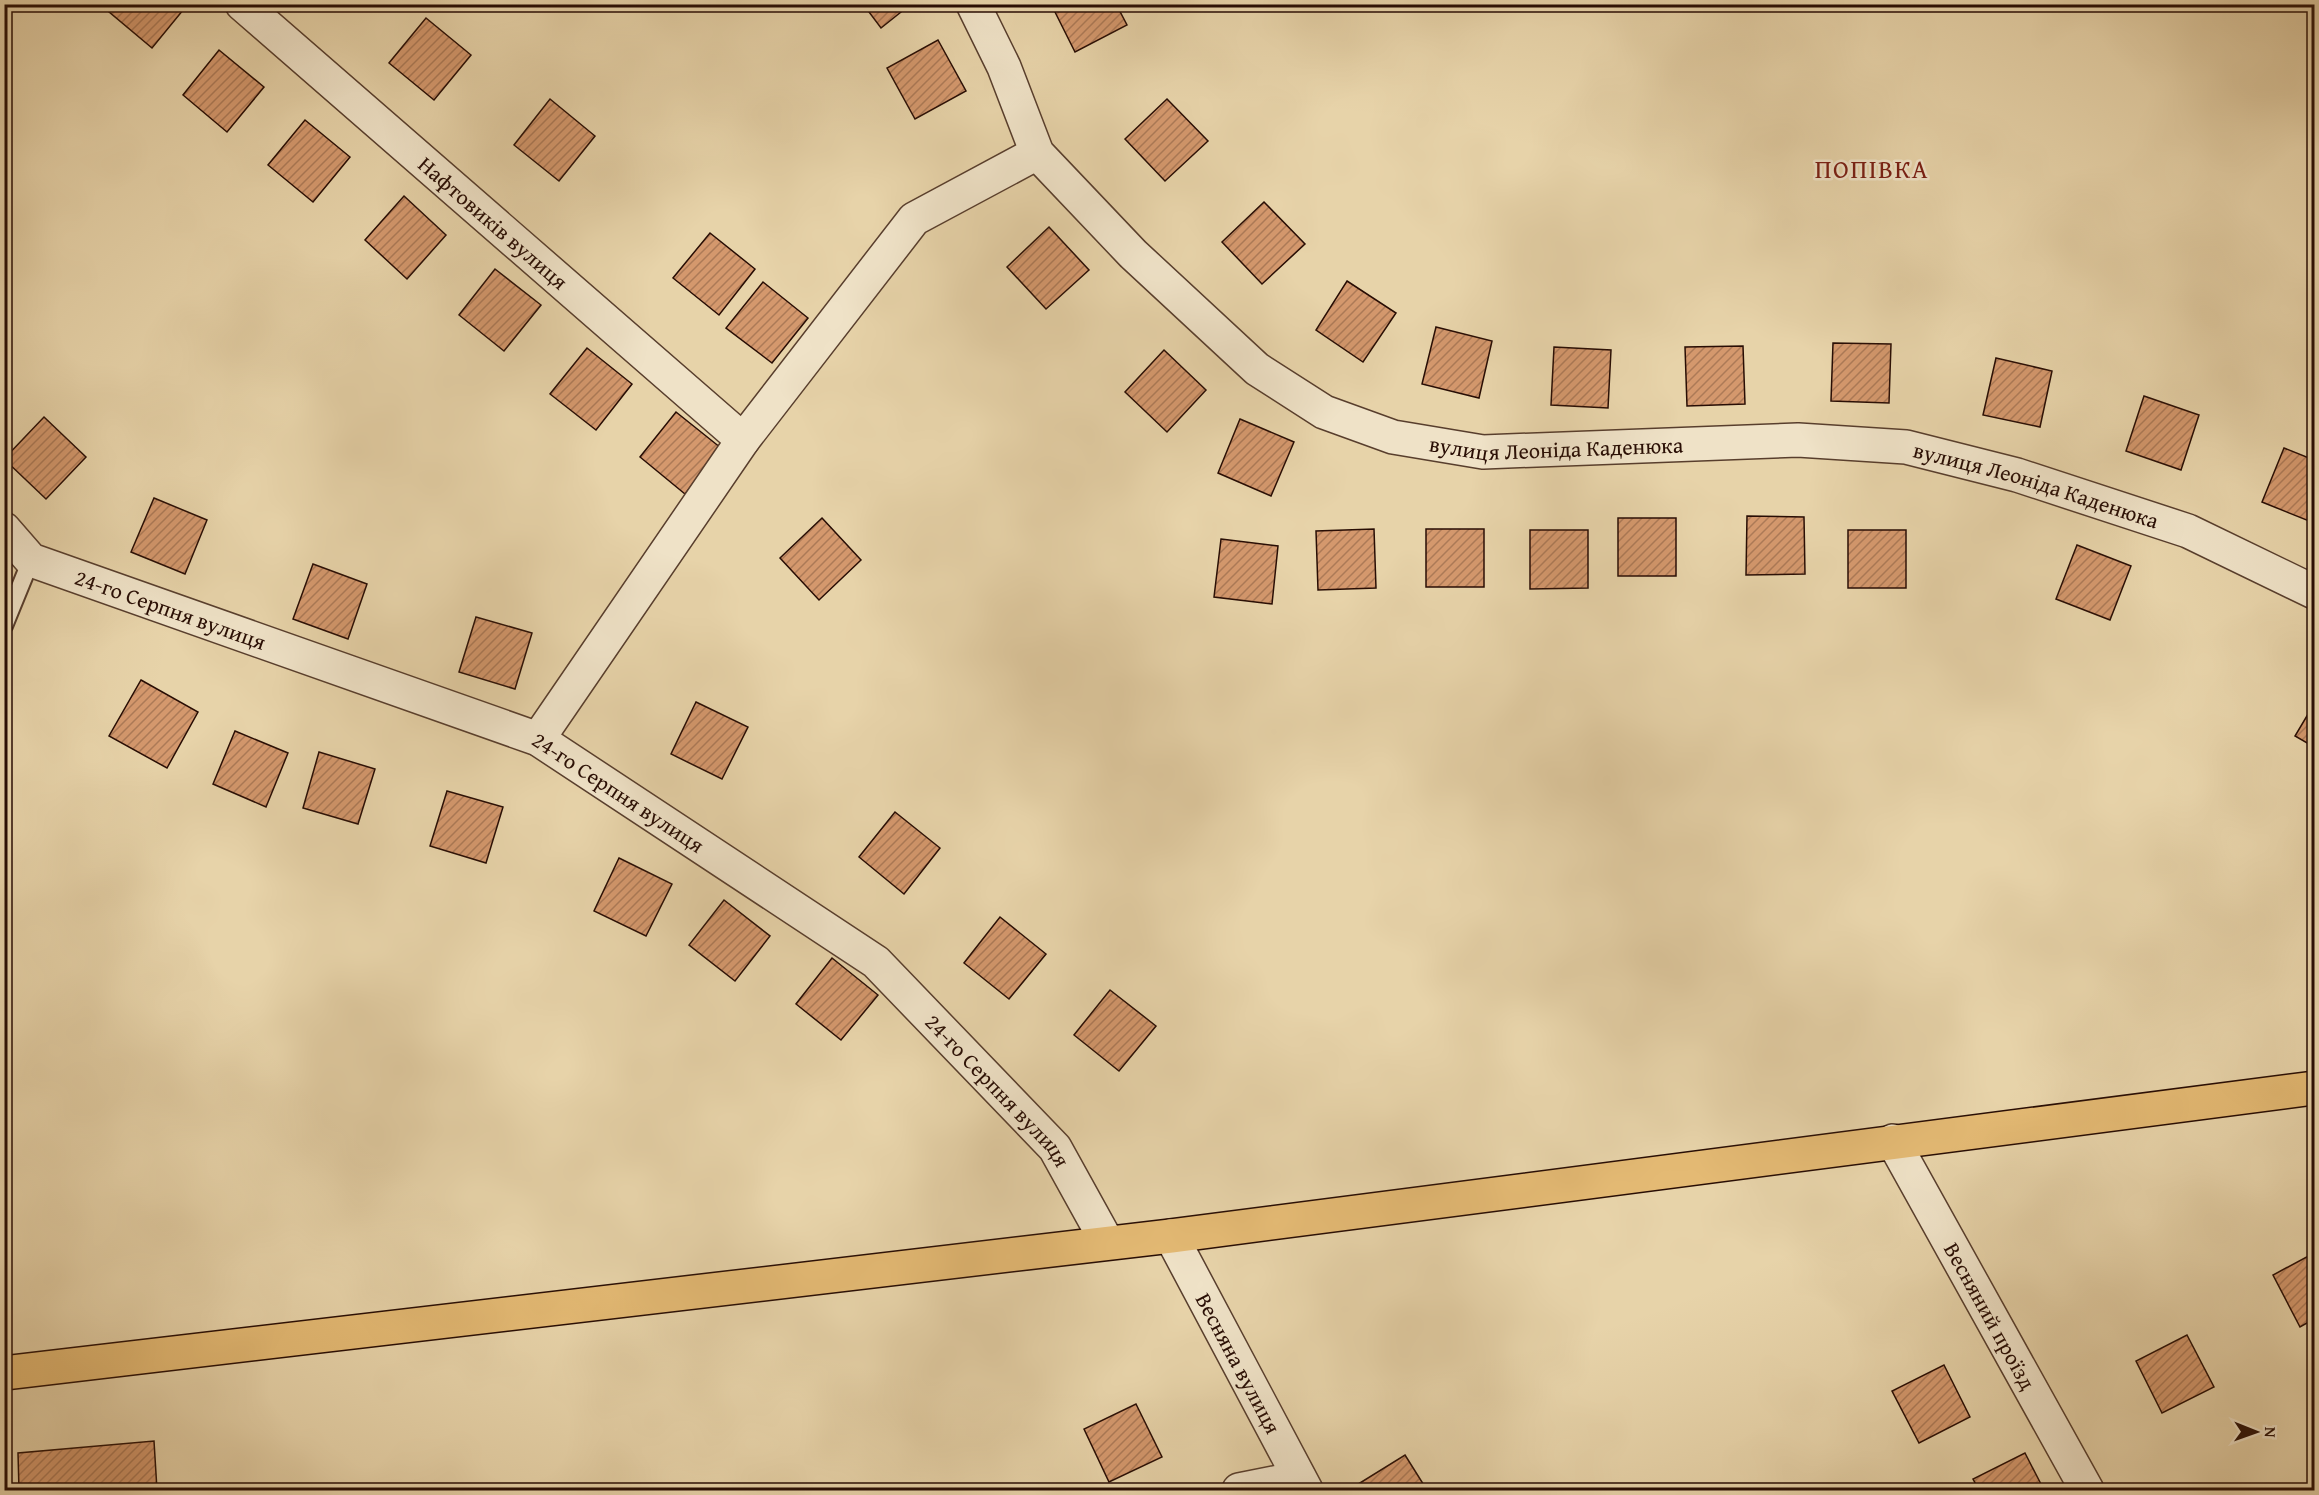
<svg xmlns="http://www.w3.org/2000/svg" width="2319" height="1495" font-family="'Gentium Book Plus',serif">
<defs>
<pattern id="building-hatch" width="6" height="6" patternUnits="userSpaceOnUse" patternTransform="scale(1.5)"><rect width="6" height="6" fill="#d4986d"/><path d="M-1 1l2-2M0 6l6-6M5 7l2-2" fill="none" stroke="#ac7a57"/></pattern>
</defs>
<rect width="100%" height="100%" fill="#e7d3a9"/>
<filter id="stains"><feTurbulence type="fractalNoise" baseFrequency=".00333" numOctaves="4"/><feColorMatrix values="0 0 0 0 .2 0 0 0 0 .09 0 0 0 0 .02 0 0 0 .5 -.17"/></filter>
<radialGradient id="worn" r=".72"><stop offset=".6" stop-color="#630" stop-opacity="0"/><stop offset="1" stop-color="#630" stop-opacity=".3"/></radialGradient>
<!-- building -->
<g fill="url(#building-hatch)" stroke="#280d04" stroke-width="1.5">
<path d="M 113,4 L 188,4 L 152,48 L 108,11 Z"/>
<path d="M 863,4 L 911,4 L 881,28 Z"/>
<path d="M 1051,4 L 1116,4 L 1127,25 L 1075,52 Z"/>
<path d="M 426,18 L 471,55 L 434,100 L 389,63 Z"/>
<path d="M 938,40 L 966,91 L 915,119 L 887,68 Z"/>
<path d="M 219,50 L 264,87 L 227,132 L 183,95 Z"/>
<path d="M 550,99 L 595,136 L 559,181 L 514,145 Z"/>
<path d="M 1167,99 L 1208,141 L 1165,181 L 1125,139 Z"/>
<path d="M 305,120 L 350,157 L 313,202 L 268,165 Z"/>
<path d="M 404,196 L 446,235 L 407,279 L 365,240 Z"/>
<path d="M 1264,202 L 1305,244 L 1262,284 L 1222,242 Z"/>
<path d="M 1049,227 L 1089,270 L 1046,309 L 1007,267 Z"/>
<path d="M 710,233 L 755,269 L 719,315 L 673,278 Z"/>
<path d="M 495,269 L 541,305 L 504,351 L 459,315 Z"/>
<path d="M 1347,281 L 1396,313 L 1363,362 L 1316,330 Z"/>
<path d="M 763,282 L 808,318 L 772,363 L 726,328 Z"/>
<path d="M 1436,327 L 1492,341 L 1479,398 L 1422,384 Z"/>
<path d="M 1833,343 L 1891,344 L 1889,403 L 1831,401 Z"/>
<path d="M 1743,346 L 1745,404 L 1687,406 L 1685,347 Z"/>
<path d="M 1554,347 L 1611,350 L 1608,408 L 1551,405 Z"/>
<path d="M 587,348 L 632,384 L 596,430 L 550,394 Z"/>
<path d="M 1164,350 L 1206,390 L 1167,432 L 1125,392 Z"/>
<path d="M 1996,358 L 2052,371 L 2040,427 L 1983,415 Z"/>
<path d="M 2144,396 L 2199,415 L 2181,470 L 2126,451 Z"/>
<path d="M 676,412 L 721,448 L 685,494 L 640,457 Z"/>
<path d="M 44,417 L 86,457 L 46,499 L 4,459 Z"/>
<path d="M 1240,419 L 1294,442 L 1271,496 L 1218,473 Z"/>
<path d="M 2284,448 L 2314,460 L 2314,523 L 2262,502 Z"/>
<path d="M 154,498 L 207,520 L 185,574 L 131,552 Z"/>
<path d="M 1747,516 L 1804,517 L 1805,574 L 1746,575 Z"/>
<path d="M 822,518 L 861,560 L 819,600 L 780,558 Z"/>
<rect x="1618" y="518" width="58" height="58"/>
<path d="M 1374,529 L 1376,588 L 1318,590 L 1316,531 Z"/>
<rect x="1426" y="529" width="58" height="58"/>
<path d="M 1530,530 L 1588,530 L 1588,588 L 1530,589 Z"/>
<rect x="1848" y="530" width="58" height="58"/>
<path d="M 1221,539 L 1278,546 L 1272,604 L 1214,597 Z"/>
<path d="M 2077,545 L 2131,566 L 2110,620 L 2056,599 Z"/>
<path d="M 313,564 L 367,584 L 348,639 L 293,619 Z"/>
<path d="M 476,617 L 532,633 L 515,689 L 459,672 Z"/>
<path d="M 141,680 L 198,712 L 167,768 L 109,736 Z"/>
<path d="M 696,702 L 748,727 L 722,779 L 671,754 Z"/>
<path d="M 2314,704 L 2314,747 L 2295,736 Z"/>
<path d="M 235,731 L 288,753 L 266,807 L 213,784 Z"/>
<path d="M 319,752 L 375,769 L 358,824 L 303,808 Z"/>
<path d="M 447,791 L 503,807 L 486,863 L 430,846 Z"/>
<path d="M 895,812 L 940,848 L 904,894 L 859,857 Z"/>
<path d="M 619,858 L 672,884 L 646,936 L 594,911 Z"/>
<path d="M 724,900 L 770,936 L 735,981 L 689,945 Z"/>
<path d="M 1000,917 L 1046,954 L 1009,999 L 964,963 Z"/>
<path d="M 832,958 L 878,995 L 841,1040 L 796,1004 Z"/>
<path d="M 1110,990 L 1156,1026 L 1119,1071 L 1074,1035 Z"/>
<path d="M 2314,1253 L 2314,1319 L 2300,1327 L 2273,1275 Z"/>
<path d="M 2187,1335 L 2214,1387 L 2162,1413 L 2136,1361 Z"/>
<path d="M 1944,1365 L 1970,1417 L 1919,1443 L 1892,1391 Z"/>
<path d="M 1136,1404 L 1162,1457 L 1109,1482 L 1084,1429 Z"/>
<path d="M 154,1441 L 157,1490 L 19,1490 L 18,1453 Z"/>
<path d="M 2025,1453 L 2044,1490 L 1979,1490 L 1973,1479 Z"/>
<path d="M 1405,1455 L 1427,1490 L 1358,1490 L 1355,1486 Z"/>
</g>
<g fill="none" stroke-linecap="round" stroke-linejoin="round">
<!-- lane casing -->
<g stroke="#583e2d" stroke-width="20">
<path id="lane" d="M 4,626 L 31,560"/>
</g>
<!-- street casing -->
<g stroke="#583e2d" stroke-width="36">
<g id="street">
<path id="s1" d="M 242,4 L 743,440"/>
<path id="s2" d="M 973,4 L 1004,67 L 1037,153 L 1133,254 L 1257,369 L 1324,412 L 1393,437 L 1483,452 L 1798,440 L 1906,447 L 2017,475 L 2188,531 L 2314,592"/>
<path id="s3" d="M 4,529 L 31,560 L 538,739 L 876,962 L 1055,1148 L 1107,1242"/>
<path d="M 538,739 L 743,440 L 914,219 L 1037,153"/>
<path id="s4" d="M 1893,1141 L 2087,1490"/>
<path id="s5" d="M 1171,1236 L 1306,1490"/>
<path d="M 1239,1490 L 1299,1478"/>
</g>
</g>
<!-- highway casing -->
<g stroke="#280d04" stroke-width="36">
<path id="highway" d="M 4,1373 L 1171,1236 L 2314,1088"/>
</g>
<!-- lane -->
<use href="#lane" stroke="#efe2c7" stroke-width="16"/>
<!-- street -->
<use href="#street" stroke="#efe2c7" stroke-width="33"/>
<!-- highway -->
<use href="#highway" stroke="#e4ba74" stroke-width="33"/>
</g>
<g text-anchor="middle" dominant-baseline="central" stroke-width="5" stroke-linejoin="round" paint-order="stroke">
<!-- street labels -->
<g font-size="22" fill="#280d04" stroke="#efe2c7">
<text stroke="none"><textPath href="#s1" startOffset="333">Нафтовиків вулиця</textPath></text>
<text stroke="none"><textPath href="#s2" startOffset="788">вулиця Леоніда Каденюка</textPath></text>
<text stroke="none"><textPath href="#s2" startOffset="1274">вулиця Леоніда Каденюка</textPath></text>
<text stroke="none"><textPath href="#s3" startOffset="189">24-го Серпня вулиця</textPath></text>
<text stroke="none"><textPath href="#s3" startOffset="675">24-го Серпня вулиця</textPath></text>
<text stroke="none"><textPath href="#s3" startOffset="1161">24-го Серпня вулиця</textPath></text>
<text stroke="none"><textPath href="#s4" startOffset="200">Весняний проїзд</textPath></text>
<text stroke="none"><textPath href="#s5" startOffset="144">Весняна вулиця</textPath></text>
</g>
<!-- quarter labels -->
<g font-size="26" letter-spacing="1.5" fill="#7a1f14" stroke="#efe2c7">
<text x="1872" y="168">ПОПІВКА</text>
</g>
</g>
<!-- margin -->
<rect width="2319" height="1495" fill="none" stroke="#e7d3a9" stroke-width="24"/>
<rect x="6" y="6" width="2307" height="1483" fill="none" stroke="#280d04" stroke-width="3"/>
<rect x="12" y="12" width="2295" height="1471" fill="none" stroke="#280d04" stroke-width="1.5"/>
<!-- north arrow -->
<g transform="translate(2256 1432) rotate(91)" stroke="#efe2c7" stroke-width="4.5" paint-order="stroke">
<path d="M0-4.5L10 22L0 15L-10 22Z" fill="#280d04"/>
<text y="-9" font-size="16" font-weight="bold" text-anchor="middle" fill="#280d04">N</text>
</g>
<rect width="100%" height="100%" filter="url(#stains)"/>
<rect width="100%" height="100%" fill="url(#worn)"/>
</svg>
